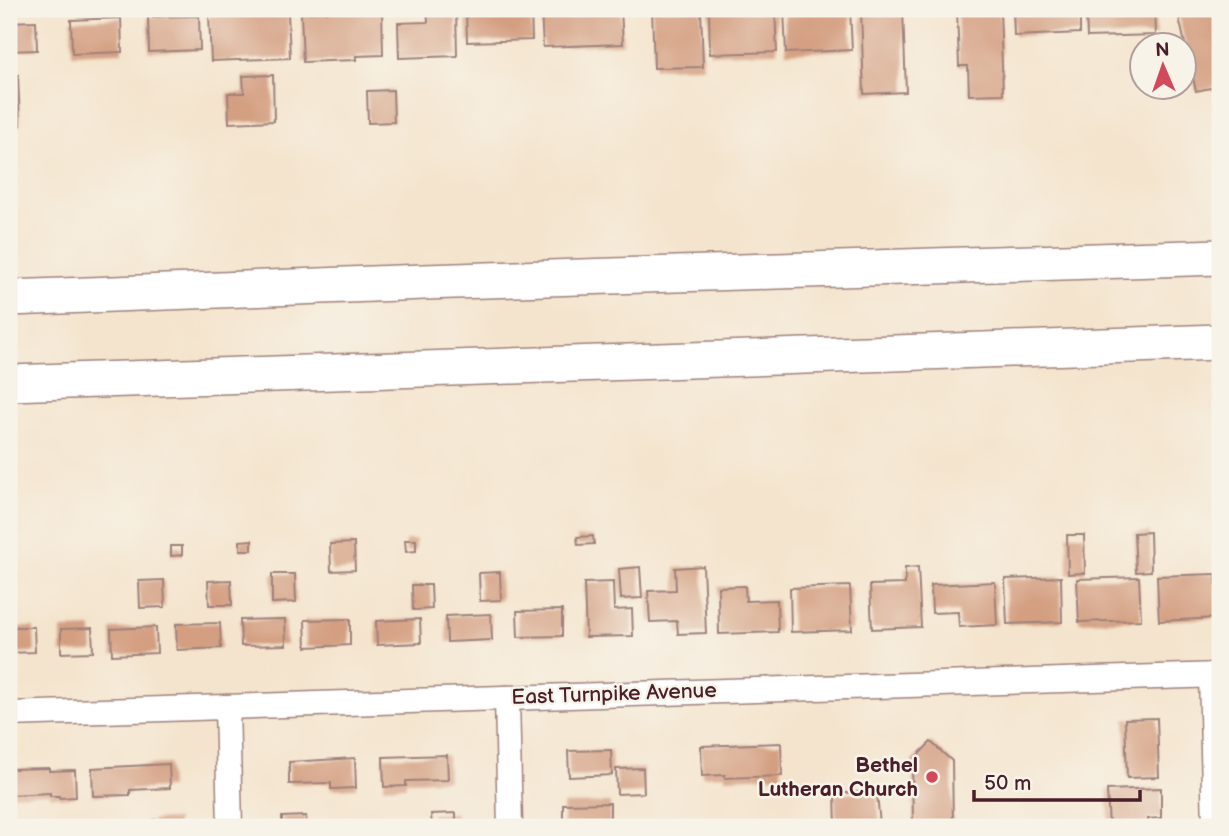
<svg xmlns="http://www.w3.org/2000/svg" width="1229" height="836" font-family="'Balsamiq Sans',sans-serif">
<rect width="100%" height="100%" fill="#f7f3e8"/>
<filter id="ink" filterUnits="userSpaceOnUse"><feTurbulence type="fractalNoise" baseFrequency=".0143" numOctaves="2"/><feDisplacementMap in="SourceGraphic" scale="14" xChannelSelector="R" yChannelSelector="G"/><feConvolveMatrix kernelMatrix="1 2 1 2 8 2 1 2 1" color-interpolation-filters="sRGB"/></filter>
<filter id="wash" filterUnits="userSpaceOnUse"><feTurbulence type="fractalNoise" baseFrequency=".00686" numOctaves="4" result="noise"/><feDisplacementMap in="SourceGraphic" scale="28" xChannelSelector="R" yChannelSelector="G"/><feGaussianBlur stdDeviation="1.57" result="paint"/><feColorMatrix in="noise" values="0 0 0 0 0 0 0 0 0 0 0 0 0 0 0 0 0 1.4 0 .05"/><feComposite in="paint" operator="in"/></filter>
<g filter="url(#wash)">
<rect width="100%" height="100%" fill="#f4e4cd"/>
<g id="blocks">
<!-- building -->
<g fill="#d49f81">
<path d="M 382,9 L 383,55 L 356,56 L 356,60 L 303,62 L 301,13 Z"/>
<path d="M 427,9 L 456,9 L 457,56 L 399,58 L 398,23 L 428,22 Z"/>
<path d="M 466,9 L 531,9 L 532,40 L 467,42 Z"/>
<path d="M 541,9 L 621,9 L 623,44 L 543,47 Z"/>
<path d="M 652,9 L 701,9 L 703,67 L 654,68 Z"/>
<path d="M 709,9 L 775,9 L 777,52 L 710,54 Z"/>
<path d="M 784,9 L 850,9 L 852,50 L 786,53 Z"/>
<path d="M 868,9 L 903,9 L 906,92 L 864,94 L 861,10 Z"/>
<path d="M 957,9 L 1000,9 L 1003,94 L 969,95 L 968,66 L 959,66 Z"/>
<path d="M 1013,9 L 1080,9 L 1080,33 L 1014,36 Z"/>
<path d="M 1086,9 L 1155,9 L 1156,35 L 1087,37 Z"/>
<path d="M 1177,9 L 1218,9 L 1220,20 L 1220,86 L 1196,91 Z"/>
<path d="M 288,13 L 290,58 L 211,61 L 209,15 Z"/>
<path d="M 199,16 L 200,50 L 149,52 L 148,17 Z"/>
<path d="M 121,18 L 122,52 L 72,54 L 71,20 Z"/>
<path d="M 36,21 L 37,50 L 9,51 L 9,22 Z"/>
<path d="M 9,75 L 18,75 L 20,126 L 9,127 Z"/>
<path d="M 273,75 L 274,121 L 229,123 L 228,93 L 244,93 L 243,76 Z"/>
<path d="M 393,90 L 394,122 L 368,123 L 367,91 Z"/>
<path d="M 1150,532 L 1151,571 L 1136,572 L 1134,533 Z"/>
<path d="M 1067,535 L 1084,535 L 1085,573 L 1068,574 Z"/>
<path d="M 593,536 L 594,544 L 578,545 L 577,537 Z"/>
<path d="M 252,540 L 252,550 L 240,550 L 240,541 Z"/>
<path d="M 405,540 L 416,540 L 416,551 L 406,552 Z"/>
<path d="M 354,543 L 355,570 L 331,571 L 330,544 Z"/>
<path d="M 171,546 L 182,546 L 182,555 L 171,556 Z"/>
<rect x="9" y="552" width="6" height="16"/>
<path d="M 703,566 L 706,633 L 678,634 L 677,621 L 650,622 L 648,591 L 676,590 L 675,568 Z"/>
<path d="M 640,567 L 642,598 L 621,599 L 619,569 Z"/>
<path d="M 918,567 L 921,627 L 872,629 L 870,585 L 905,584 L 905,568 Z"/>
<path d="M 500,572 L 501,600 L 480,601 L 479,573 Z"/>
<path d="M 272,574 L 295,574 L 296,602 L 272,603 Z"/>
<path d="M 1216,574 L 1218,618 L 1159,621 L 1157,576 Z"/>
<path d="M 1061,577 L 1062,622 L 1007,624 L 1005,579 Z"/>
<path d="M 1139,577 L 1141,620 L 1079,622 L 1077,579 Z"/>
<path d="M 164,580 L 165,607 L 140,608 L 139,581 Z"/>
<path d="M 231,580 L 232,605 L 209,605 L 208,581 Z"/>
<path d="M 613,582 L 614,610 L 632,609 L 633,636 L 586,637 L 584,583 Z"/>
<path d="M 995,582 L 997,625 L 959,627 L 958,612 L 932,613 L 931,585 Z"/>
<path d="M 412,585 L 431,585 L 432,609 L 413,610 Z"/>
<path d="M 745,586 L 746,601 L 777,600 L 778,632 L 719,634 L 718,587 Z"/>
<path d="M 850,586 L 852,630 L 791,632 L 790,588 Z"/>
<path d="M 562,610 L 562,636 L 518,637 L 517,611 Z"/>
<path d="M 491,614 L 492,640 L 447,642 L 446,616 Z"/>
<path d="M 285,619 L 286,645 L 241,646 L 240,620 Z"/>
<path d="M 350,619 L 350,645 L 306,647 L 305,620 Z"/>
<path d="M 420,619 L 421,643 L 377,645 L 376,621 Z"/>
<path d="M 220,623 L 221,648 L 177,650 L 176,624 Z"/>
<path d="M 9,627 L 34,627 L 35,652 L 9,653 Z"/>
<path d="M 156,627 L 157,653 L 112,655 L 111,629 Z"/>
<path d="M 92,628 L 93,652 L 61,653 L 61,629 Z"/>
<path d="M 1157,718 L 1159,777 L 1127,778 L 1125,719 Z"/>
<path d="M 931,742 L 952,761 L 953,823 L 979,822 L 979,827 L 836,827 L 835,794 L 857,792 L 877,794 L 880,825 L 913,824 L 912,761 Z"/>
<path d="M 781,743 L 782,776 L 725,778 L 725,775 L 702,776 L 701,746 Z"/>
<path d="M 611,750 L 612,775 L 569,777 L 568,751 Z"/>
<path d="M 447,755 L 448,780 L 406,781 L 406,786 L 384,787 L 383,757 Z"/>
<path d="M 355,758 L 356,788 L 331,789 L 331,783 L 289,784 L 289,762 Z"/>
<path d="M 169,764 L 170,788 L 130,790 L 130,795 L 93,796 L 92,768 Z"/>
<path d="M 49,768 L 49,771 L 75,770 L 76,797 L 59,798 L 59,796 L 50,796 L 50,793 L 9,795 L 9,769 Z"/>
<path d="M 643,768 L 644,793 L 617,794 L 616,769 Z"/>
<path d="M 1161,788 L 1161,818 L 1148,819 L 1148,827 L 1109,827 L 1107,790 Z"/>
<path d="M 610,803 L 610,827 L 563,827 L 563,804 Z"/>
<path d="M 456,813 L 456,827 L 432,827 L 431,814 Z"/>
<path d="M 306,816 L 307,827 L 282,827 L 282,817 Z"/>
<path d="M 177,819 L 177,827 L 152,827 L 152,820 Z"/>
</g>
</g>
</g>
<g filter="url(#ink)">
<use href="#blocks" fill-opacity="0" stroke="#9f827c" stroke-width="2"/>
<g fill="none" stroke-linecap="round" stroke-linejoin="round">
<!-- minor casing -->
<g stroke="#9f827c" stroke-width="27">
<g id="minor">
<path d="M 1211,675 L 1215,827"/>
<path d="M 507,698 L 510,827"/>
<path d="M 227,707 L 230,827"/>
<path d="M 9,714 L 1220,675"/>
</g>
</g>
<!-- highway casing -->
<g stroke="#9f827c" stroke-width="38">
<g id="highway">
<path d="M 9,298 L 424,282 L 1220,257"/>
<path d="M 9,383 L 1220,342"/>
</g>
</g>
<!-- minor -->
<use href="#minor" stroke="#fff" stroke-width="24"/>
<!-- highway -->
<use href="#highway" stroke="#fff" stroke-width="35"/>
</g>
</g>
<!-- markers -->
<circle fill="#d1495b" stroke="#f7f3e8" stroke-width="2.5" cx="932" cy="777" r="7"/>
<g text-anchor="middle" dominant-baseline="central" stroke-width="5" stroke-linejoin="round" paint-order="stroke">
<!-- street labels -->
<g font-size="21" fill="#4a1f2b" stroke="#f7f3e8">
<text transform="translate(614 694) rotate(-2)">East Turnpike Avenue</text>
</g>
<!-- poi labels -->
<g font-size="21" font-weight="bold" fill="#4a1f2b" stroke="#f7f3e8" text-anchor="end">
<text x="918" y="765">Bethel<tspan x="918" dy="24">Lutheran Church</tspan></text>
</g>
</g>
<!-- margin -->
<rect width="1229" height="836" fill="none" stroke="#f7f3e8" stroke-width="35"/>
<!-- north arrow -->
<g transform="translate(1163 66) rotate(358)"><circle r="33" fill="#f7f3e8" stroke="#b29e9c" stroke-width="2"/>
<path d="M0-5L12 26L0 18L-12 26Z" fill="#d1495b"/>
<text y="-10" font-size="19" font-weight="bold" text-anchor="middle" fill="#4a1f2b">N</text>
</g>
<!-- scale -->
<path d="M974 790v10h166v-10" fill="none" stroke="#4a1f2b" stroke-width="3.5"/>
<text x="984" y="790" font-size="21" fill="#4a1f2b" stroke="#f7f3e8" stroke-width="5" paint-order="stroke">50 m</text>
</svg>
